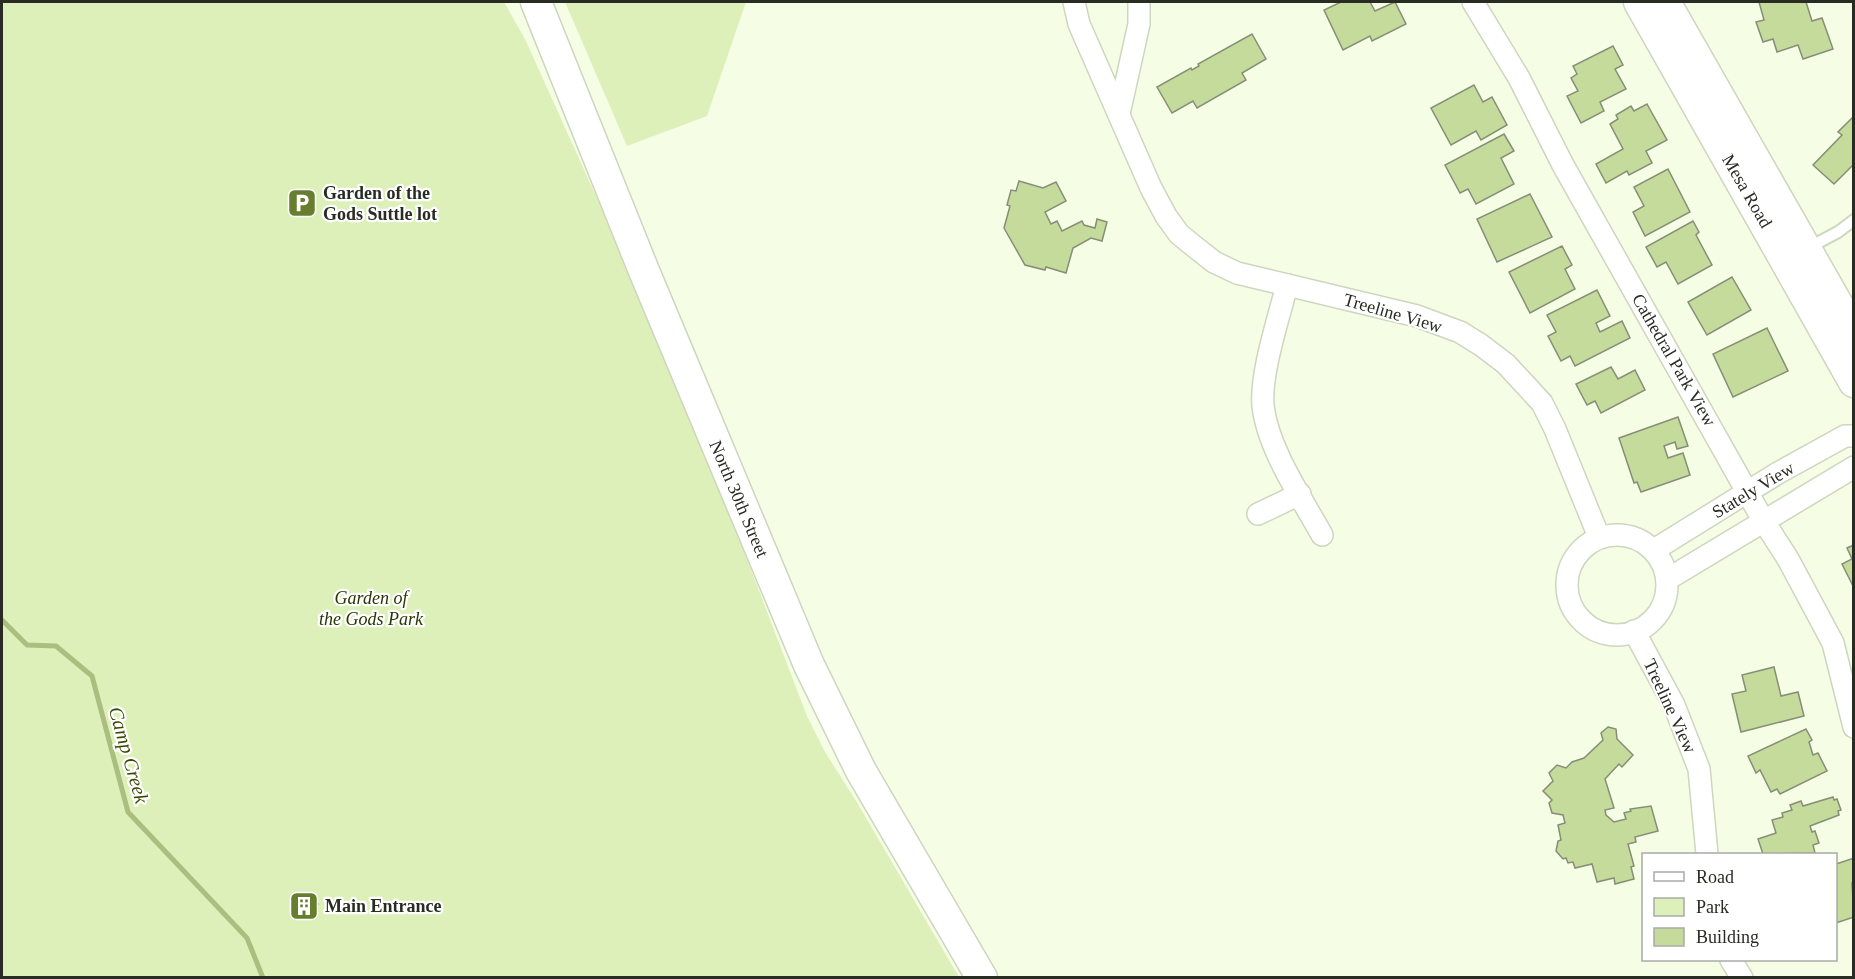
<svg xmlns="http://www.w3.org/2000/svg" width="1855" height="979" font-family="Georgia,serif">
<rect width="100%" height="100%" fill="#f5fee5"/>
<!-- green -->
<g fill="#ddf0ba">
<path d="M 2,2 L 504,2 L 525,39 L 675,371 L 807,716 L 825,752 L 858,804 L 959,977 L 2,978 Z"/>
<path d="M 565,2 L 746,2 L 707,116 L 627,146 Z"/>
</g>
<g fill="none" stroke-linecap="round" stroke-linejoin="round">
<!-- stream -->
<path stroke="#aabe80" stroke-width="5" d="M 2,620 L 27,645 L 56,646 L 92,676 L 128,812 L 247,938 L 263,978"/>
</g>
<!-- building -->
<g fill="#c5db9b" stroke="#868e77" stroke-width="1.5">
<path d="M 1341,2 L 1370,2 L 1375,11 L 1395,2 L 1406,24 L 1372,41 L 1370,36 L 1343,50 L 1324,10 Z"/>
<path d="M 1759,2 L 1806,2 L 1812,21 L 1822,18 L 1833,49 L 1803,59 L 1798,45 L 1777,52 L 1773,39 L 1763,42 L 1756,22 L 1764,20 Z"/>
<path d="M 1252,34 L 1266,59 L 1242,73 L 1246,80 L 1197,108 L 1193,101 L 1172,113 L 1157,87 L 1191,68 L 1192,70 L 1199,66 L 1198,64 Z"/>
<path d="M 1613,46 L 1623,65 L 1615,69 L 1626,89 L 1600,102 L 1604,111 L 1581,123 L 1567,96 L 1578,91 L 1571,78 L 1577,74 L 1573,66 Z"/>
<path d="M 1474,85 L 1483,102 L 1492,97 L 1507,125 L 1481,140 L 1476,131 L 1451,145 L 1431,108 Z"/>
<path d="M 1647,104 L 1667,140 L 1646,151 L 1652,163 L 1629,175 L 1627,171 L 1606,183 L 1596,164 L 1623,149 L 1610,124 L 1618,119 L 1616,115 L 1631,106 L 1634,111 Z"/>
<path d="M 1854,116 L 1854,164 L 1834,184 L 1813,165 L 1842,135 L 1838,132 Z"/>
<path d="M 1504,134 L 1514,151 L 1501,158 L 1514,184 L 1476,204 L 1468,189 L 1460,193 L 1445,165 Z"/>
<path d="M 1668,169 L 1690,212 L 1645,236 L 1633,212 L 1644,206 L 1634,187 Z"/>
<path d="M 1019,181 L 1043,188 L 1056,182 L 1066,201 L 1045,212 L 1051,224 L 1057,221 L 1062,231 L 1082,221 L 1084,225 L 1095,228 L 1097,219 L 1107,222 L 1102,241 L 1091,238 L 1073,248 L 1066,273 L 1046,267 L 1045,270 L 1025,265 L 1004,228 L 1010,206 L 1007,205 L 1011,190 L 1016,191 Z"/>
<path d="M 1530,194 L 1552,237 L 1497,262 L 1477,219 Z"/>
<path d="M 1693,221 L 1699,232 L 1696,235 L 1712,265 L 1678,284 L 1666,262 L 1657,267 L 1646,247 Z"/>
<path d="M 1562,246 L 1572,265 L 1565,269 L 1575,289 L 1530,313 L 1509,272 Z"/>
<path d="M 1732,277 L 1751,310 L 1707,335 L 1688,302 Z"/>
<path d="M 1597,290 L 1610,316 L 1596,323 L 1600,332 L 1622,321 L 1630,338 L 1575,366 L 1570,356 L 1561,361 L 1548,336 L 1556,332 L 1547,315 Z"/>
<path d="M 1767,328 L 1788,371 L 1733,397 L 1713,354 Z"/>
<path d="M 1611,367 L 1618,379 L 1635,370 L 1645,390 L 1601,413 L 1595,401 L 1587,405 L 1576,384 Z"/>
<path d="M 1678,417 L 1688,446 L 1677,449 L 1675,442 L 1664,446 L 1668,458 L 1683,453 L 1690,475 L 1641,492 L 1637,482 L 1634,483 L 1619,438 Z"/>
<path d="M 1854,545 L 1854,588 L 1842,564 L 1852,559 L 1847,548 Z"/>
<path d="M 1774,667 L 1781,696 L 1798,692 L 1804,716 L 1741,732 L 1732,694 L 1746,691 L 1742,675 Z"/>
<path d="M 1608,727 L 1616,729 L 1617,739 L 1633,755 L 1622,767 L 1619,764 L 1605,779 L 1614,808 L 1605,810 L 1606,815 L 1614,822 L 1626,819 L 1624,813 L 1631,811 L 1630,809 L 1651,806 L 1658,831 L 1635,837 L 1636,842 L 1628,844 L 1634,866 L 1631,867 L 1634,879 L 1615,884 L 1614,878 L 1597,882 L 1592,864 L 1575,868 L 1573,862 L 1568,863 L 1566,858 L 1563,859 L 1556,851 L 1558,841 L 1561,840 L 1558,825 L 1565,823 L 1563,815 L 1552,813 L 1549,803 L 1552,800 L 1543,791 L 1553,781 L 1549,773 L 1557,765 L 1566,768 L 1572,762 L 1584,758 L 1603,740 L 1601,733 Z"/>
<path d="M 1806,729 L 1812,740 L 1809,742 L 1813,755 L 1818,753 L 1827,771 L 1780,794 L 1777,789 L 1771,792 L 1760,770 L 1756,773 L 1748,756 Z"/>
<path d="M 1833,797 L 1834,800 L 1837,799 L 1841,810 L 1838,811 L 1839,815 L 1810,826 L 1812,832 L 1815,831 L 1819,843 L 1813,845 L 1815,853 L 1763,854 L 1758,839 L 1776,833 L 1772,820 L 1783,817 L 1782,813 L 1792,810 L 1790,805 L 1801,801 L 1803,806 Z"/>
<path d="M 1854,858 L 1854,882 L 1852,883 L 1854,917 L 1836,923 L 1836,864 Z"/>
<path d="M 299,893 L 304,894 L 307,899 L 312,896 L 318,904 L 311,907 L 314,914 L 309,917 L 293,917 L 291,912 L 295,896 Z"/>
</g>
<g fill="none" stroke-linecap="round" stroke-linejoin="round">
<!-- service casing -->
<g stroke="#cdd6be" stroke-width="14">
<path id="service" d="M 1808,248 L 1838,232 L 1854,220"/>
</g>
<!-- minor casing -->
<g stroke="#cdd6be" stroke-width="24">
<g id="minor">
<path d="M 1074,2 L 1079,24 L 1151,188 L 1166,216 L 1179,234 L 1195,247 L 1214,262 L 1237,273 L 1417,316 L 1460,332 L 1481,345 L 1506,364 L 1542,403 L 1555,429 L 1599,537"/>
<path d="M 1473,2 L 1519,78 L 1563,165 L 1763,520 L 1788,559 L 1833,643 L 1854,727"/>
<path d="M 1119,114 L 1139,24 L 1139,2"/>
<path d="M 1287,285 C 1279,317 1260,374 1263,406 C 1268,449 1301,497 1322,535"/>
<path d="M 1258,514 L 1300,494"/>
<circle cx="1617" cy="585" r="50"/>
<path d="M 1654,550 L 1778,473 L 1845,436 L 1854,436"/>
<path d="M 1668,579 L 1854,467"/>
<path d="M 1634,631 L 1674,705 L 1699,769 L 1707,854"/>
<path d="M 1731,960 L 1742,978"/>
</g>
</g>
<!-- secondary casing -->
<g stroke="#cdd6be" stroke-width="33">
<g id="secondary">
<path d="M 536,2 L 644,271 L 809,665 L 861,771 L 982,978"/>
<path d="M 1639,2 L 1854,382"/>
<path d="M 1665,2 L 1854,333"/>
</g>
</g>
<!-- service -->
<use href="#service" stroke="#fff" stroke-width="10"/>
<!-- minor -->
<use href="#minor" stroke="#fff" stroke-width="21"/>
<!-- secondary -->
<use href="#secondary" stroke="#fff" stroke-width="30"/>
</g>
<!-- icons -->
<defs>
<g id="parking-square" transform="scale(1.5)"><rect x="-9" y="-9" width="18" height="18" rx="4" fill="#677e2f" stroke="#fff"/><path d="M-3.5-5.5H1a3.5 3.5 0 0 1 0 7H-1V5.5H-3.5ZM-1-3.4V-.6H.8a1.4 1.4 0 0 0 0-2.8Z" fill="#fff"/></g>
<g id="building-square" transform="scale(1.5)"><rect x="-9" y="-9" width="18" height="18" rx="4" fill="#677e2f" stroke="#fff"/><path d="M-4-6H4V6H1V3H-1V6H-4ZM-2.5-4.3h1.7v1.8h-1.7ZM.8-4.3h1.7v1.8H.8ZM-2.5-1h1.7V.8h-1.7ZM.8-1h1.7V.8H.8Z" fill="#fff"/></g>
</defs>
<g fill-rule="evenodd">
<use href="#parking-square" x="302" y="203"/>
<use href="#building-square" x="304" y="906"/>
</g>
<g text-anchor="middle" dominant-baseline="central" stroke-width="4.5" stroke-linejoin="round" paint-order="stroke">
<!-- street labels -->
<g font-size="18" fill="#292c23" stroke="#fff">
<text transform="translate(1747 191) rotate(60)">Mesa Road</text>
<text transform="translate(1393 313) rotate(16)">Treeline View</text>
<text transform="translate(1674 360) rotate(60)">Cathedral Park View</text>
<text transform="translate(1753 490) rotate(-31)">Stately View</text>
<text transform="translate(739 499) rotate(67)">North 30th Street</text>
<text transform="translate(1670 706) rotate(65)">Treeline View</text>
</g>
<!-- poi labels -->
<g font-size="18" font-weight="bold" fill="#292c23" stroke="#fff" text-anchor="start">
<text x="323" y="193">Garden of the<tspan x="323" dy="21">Gods Suttle lot</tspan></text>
<text x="325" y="906">Main Entrance</text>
</g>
<!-- park labels -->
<g font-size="18" font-style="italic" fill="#293605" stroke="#fff">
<text x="371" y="598">Garden of<tspan x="371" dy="21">the Gods Park</tspan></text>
</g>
<!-- water labels -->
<g font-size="20" font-style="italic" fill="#3a4b01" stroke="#fff">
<text transform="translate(129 755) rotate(74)">Camp Creek</text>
</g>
</g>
<!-- border -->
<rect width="1855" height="979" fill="none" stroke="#292c23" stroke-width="6"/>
<!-- legend -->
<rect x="1642" y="853" width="195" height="108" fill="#ffffff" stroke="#a9aba7" stroke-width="1.5"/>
<rect x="1654" y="872" width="30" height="9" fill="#ffffff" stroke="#a9aba7" stroke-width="1.5"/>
<text x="1696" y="883" font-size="18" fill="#292c23">Road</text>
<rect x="1654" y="898" width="30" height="18" fill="#ddf0ba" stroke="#a9aba7" stroke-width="1.5"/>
<text x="1696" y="913" font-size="18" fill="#292c23">Park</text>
<rect x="1654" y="928" width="30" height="18" fill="#c5db9b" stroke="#a9aba7" stroke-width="1.5"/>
<text x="1696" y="943" font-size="18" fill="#292c23">Building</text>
</svg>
